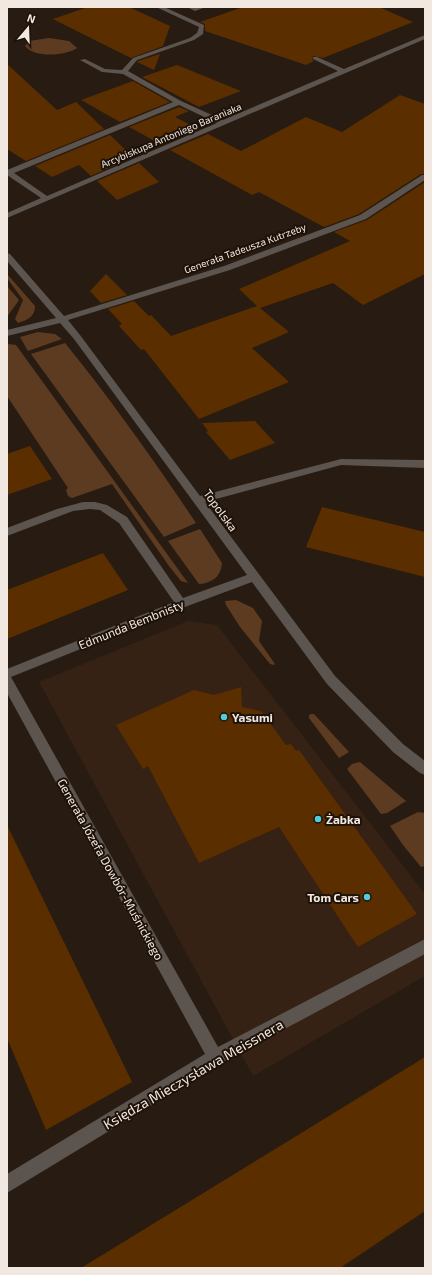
<svg xmlns="http://www.w3.org/2000/svg" width="432" height="1275" font-family="'Exo 2',sans-serif">
<rect width="100%" height="100%" fill="#281b11"/>
<!-- built -->
<path fill="#352214" d="M 188,621 L 217,625 L 425,894 L 425,976 L 253,1076 L 39,682 Z"/>
<!-- green -->
<g fill="#5d3b20">
<path d="M 49,38 L 69,41 L 77,48 C 66,56 33,58 25,46 L 29,41 Z"/>
<path d="M 7,274 L 35,306 C 35,317 27,320 18,323 L 15,319 L 23,300 L 7,278 Z"/>
<path d="M 7,286 L 19,300 L 7,317 Z"/>
<path d="M 38,332 L 55,334 L 62,339 L 28,351 L 20,337 Z"/>
<path d="M 65,343 C 112,401 155,462 196,523 L 164,537 L 31,354 Z"/>
<path d="M 9,344 L 16,345 L 188,583 L 181,581 L 169,566 L 112,484 L 72,498 L 68,496 L 66,490 L 68,488 L 7,396 L 7,345 Z"/>
<path d="M 200,529 L 222,563 C 221,577 212,583 199,584 L 168,541 Z"/>
<path d="M 236,600 L 253,608 L 262,621 L 259,641 L 275,664 L 274,665 L 270,664 L 240,627 L 226,605 L 225,601 Z"/>
<path d="M 311,714 L 314,714 L 349,752 L 339,758 L 309,718 L 309,715 Z"/>
<path d="M 360,762 L 406,801 L 387,813 L 381,814 L 347,769 L 352,764 Z"/>
<path d="M 418,812 L 425,813 L 425,866 L 421,867 L 403,845 L 390,826 Z"/>
</g>
<!-- building -->
<g fill="#5b2e00">
<path d="M 88,7 L 129,7 L 170,26 L 163,46 L 131,58 L 53,19 Z"/>
<path d="M 243,7 L 379,7 L 413,22 L 323,58 L 313,56 L 312,59 L 314,61 L 306,65 L 205,31 L 205,24 L 200,22 Z"/>
<path d="M 160,54 L 154,70 L 137,62 L 138,61 Z"/>
<path d="M 7,64 L 57,110 L 76,102 L 104,129 L 26,161 L 7,149 Z"/>
<path d="M 177,65 L 241,91 L 199,107 L 142,77 Z"/>
<path d="M 133,81 L 170,102 L 120,122 L 81,100 Z"/>
<path d="M 400,95 L 425,104 L 425,174 L 421,174 L 359,214 L 324,227 L 259,192 L 252,195 L 170,150 L 208,134 L 241,151 L 306,117 L 342,132 Z"/>
<path d="M 179,107 L 189,111 L 175,117 L 199,129 L 162,145 L 129,127 Z"/>
<path d="M 110,135 L 133,157 L 91,176 L 79,165 L 52,177 L 35,166 Z"/>
<path d="M 139,163 L 159,182 L 117,200 L 97,181 Z"/>
<path d="M 425,182 L 425,274 L 363,305 L 333,283 L 260,308 L 289,332 L 252,348 L 289,382 L 199,419 L 144,349 L 141,350 L 119,326 L 122,324 L 108,309 L 134,301 L 149,316 L 151,315 L 171,336 L 257,306 L 239,289 L 350,241 L 334,232 L 367,220 Z"/>
<path d="M 106,274 L 127,295 L 101,303 L 90,291 Z"/>
<path d="M 255,421 L 275,443 L 230,460 L 206,432 L 208,431 L 202,423 Z"/>
<path d="M 30,446 L 52,479 L 7,495 L 7,454 Z"/>
<path d="M 322,507 L 425,532 L 425,577 L 306,547 Z"/>
<path d="M 103,553 L 128,590 L 7,639 L 7,590 Z"/>
<path d="M 241,687 L 242,707 L 261,711 L 286,745 L 291,744 L 296,751 L 299,750 L 417,914 L 358,947 L 279,827 L 199,863 L 148,766 L 143,769 L 116,725 L 194,690 L 214,695 Z"/>
<path d="M 7,825 L 132,1082 L 46,1130 L 7,1038 Z"/>
<path d="M 425,1057 L 425,1211 L 340,1268 L 81,1268 Z"/>
</g>
<g fill="none" stroke-linecap="round" stroke-linejoin="round">
<!-- lane -->
<path fill="#5b544f" fill-rule="evenodd" d="M 187,7 L 206,7 L 195,11 Z"/>
<!-- street -->
<g fill="#5b544f" fill-rule="evenodd">
<path d="M 156,7 L 164,7 L 204,25 L 203,34 L 194,40 L 137,60 L 128,71 L 181,101 L 223,120 L 338,71 L 313,59 L 313,57 L 317,57 L 344,69 L 425,35 L 425,39 L 7,218 L 7,213 L 41,198 L 7,175 L 7,170 L 173,102 L 123,74 L 102,72 L 80,60 L 85,59 L 105,69 L 122,70 L 133,58 L 190,38 L 197,33 L 199,27 ZM 179,105 L 217,123 L 47,196 L 14,173 Z"/>
<path d="M 422,175 L 425,175 L 425,180 L 366,219 L 230,270 L 68,320 L 80,335 L 200,496 L 341,459 L 425,460 L 425,468 L 341,465 L 205,502 L 335,676 L 403,744 L 425,761 L 425,775 L 420,773 L 393,752 L 327,684 L 252,582 L 185,607 L 11,677 L 218,1047 L 425,939 L 425,954 L 221,1063 L 7,1193 L 7,1174 L 205,1054 L 7,693 L 7,669 L 174,602 L 119,523 L 100,510 L 90,509 L 73,511 L 7,536 L 7,528 L 57,509 L 83,502 L 95,502 L 107,505 L 127,517 L 183,598 L 247,575 L 74,339 L 60,323 L 7,336 L 7,330 L 56,318 L 7,261 L 7,253 L 10,254 L 64,316 L 224,266 L 360,215 Z"/>
</g>
</g>
<!-- markers -->
<g fill="#53cbdb" stroke="#1e1208" stroke-width="1.5">
<circle cx="224" cy="717" r="4"/>
<circle cx="318" cy="819" r="4"/>
<circle cx="367" cy="897" r="4"/>
</g>
<g text-anchor="middle" dominant-baseline="central" stroke-width="4" stroke-linejoin="round" paint-order="stroke">
<!-- far-street labels -->
<g font-size="10" fill="#f1e8e1" stroke="#1e1208">
<text transform="translate(171 135) rotate(-23)">Arcybiskupa Antoniego Baraniaka</text>
<text transform="translate(245 248) rotate(-20)">Generała Tadeusza Kutrzeby</text>
</g>
<!-- street labels -->
<g font-size="12" fill="#f1e8e1" stroke="#1e1208">
<text transform="translate(221 510) rotate(54)">Topolska</text>
<text transform="translate(131 624) rotate(-22)">Edmunda Bembnisty</text>
<text transform="translate(111 869) rotate(61)">Generała Józefa Dowbór-Muśnickiego</text>
</g>
<!-- poi labels -->
<g font-size="12" font-weight="bold" fill="#f1e8e1" stroke="#1e1208" text-anchor="start">
<text x="232" y="717">Yasumi</text>
<text x="326" y="819">Żabka</text>
<text x="359" y="897" text-anchor="end">Tom Cars</text>
</g>
<!-- near-street labels -->
<g font-size="14" fill="#f1e8e1" stroke="#1e1208">
<text transform="translate(193 1074) rotate(-30)">Księdza Mieczysława Meissnera</text>
</g>
</g>
<!-- border -->
<rect width="432" height="1275" fill="none" stroke="#f1e8e1" stroke-width="16"/>
<!-- north arrow -->
<g transform="translate(28 28) rotate(19)" stroke="#1e1208" stroke-width="3" paint-order="stroke">
<path d="M0-3L7 15L0 10L-7 15Z" fill="#f1e8e1"/>
<text y="-6" font-size="11" font-weight="bold" text-anchor="middle" fill="#f1e8e1">N</text>
</g>
</svg>
